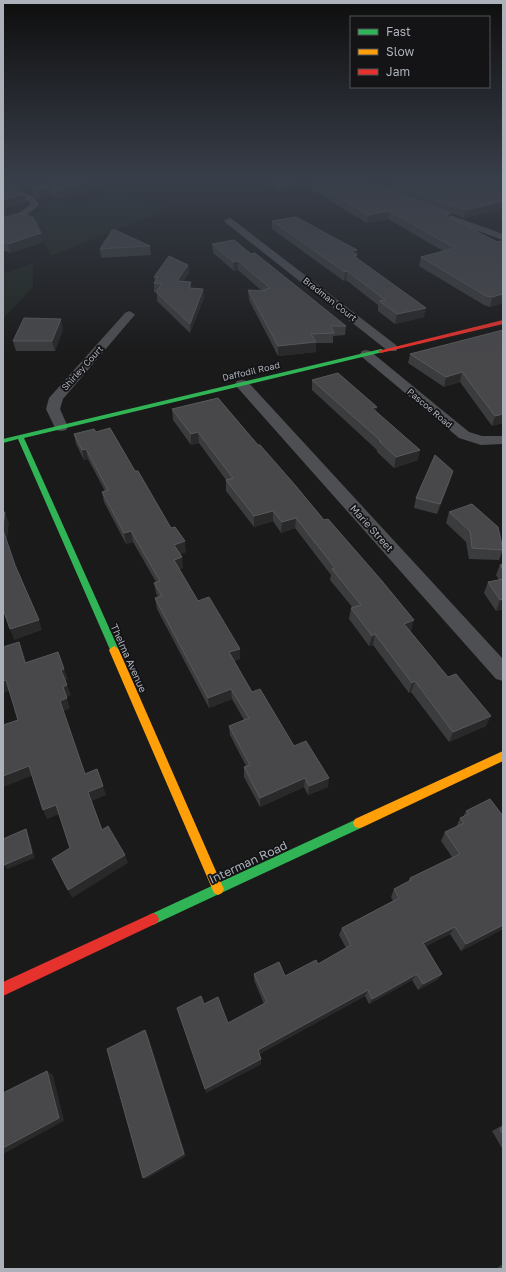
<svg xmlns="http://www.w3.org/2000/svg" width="506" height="1272" font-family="'Golos Text',sans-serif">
<rect width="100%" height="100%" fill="#1a1a1a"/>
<!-- green -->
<g fill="#202721">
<path d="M 118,192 L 170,209 L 51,256 L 32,217 L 51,201 L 87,202 Z"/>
<path d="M 33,263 L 33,287 L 3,319 L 3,274 Z"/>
</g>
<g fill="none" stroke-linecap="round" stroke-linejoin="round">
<!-- street -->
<g fill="#4e4f53" fill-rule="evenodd">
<path d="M 3,186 L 34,197 L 39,205 L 22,219 L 3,226 L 3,220 L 16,215 L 31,204 L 28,201 L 3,192 Z"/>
<path d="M 428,207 L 503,234 L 503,240 L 425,212 L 423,210 L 425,208 Z"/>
<path d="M 229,218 L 232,219 L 396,345 L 398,348 L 396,351 L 388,351 L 226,223 L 224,221 Z"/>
<path d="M 129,311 L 133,313 L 135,315 L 133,317 L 63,399 L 60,409 L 68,427 L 66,430 L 61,431 L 56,430 L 46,409 L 49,398 L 125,313 Z"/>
<path d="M 366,350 L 370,351 L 469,432 L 482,436 L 503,436 L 503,444 L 481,445 L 459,438 L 362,357 L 360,354 L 362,351 Z"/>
<path d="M 242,380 L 247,381 L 503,659 L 503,681 L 496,679 L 237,387 L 235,384 L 237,381 Z"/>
</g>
<!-- fast -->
<g fill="#30b455" fill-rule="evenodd">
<path d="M 381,349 L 383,350 L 383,352 L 24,438 L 119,650 L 117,652 L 111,652 L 18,439 L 3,443 L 3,439 Z"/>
<path d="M 359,818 L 363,819 L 365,823 L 363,827 L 157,923 L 153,925 L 149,923 L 147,919 L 149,915 Z"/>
</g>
<!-- slow -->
<g fill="#ff9f0a" fill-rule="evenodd">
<path d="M 114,646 L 117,648 L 119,650 L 222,885 L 224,889 L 222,893 L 218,895 L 214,893 L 109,650 L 111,648 Z"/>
<path d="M 503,751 L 503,761 L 363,827 L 359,828 L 355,827 L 353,823 L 355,819 Z"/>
</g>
<!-- jam -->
<g fill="#e5322d" fill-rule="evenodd">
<path d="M 503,320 L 503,324 L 381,353 L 378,351 Z"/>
<path d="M 153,913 L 157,915 L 159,919 L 157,923 L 3,996 L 3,982 Z"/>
</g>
</g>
<!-- wall -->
<g fill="#3b3c3d">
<path d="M 3,179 L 111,179 L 108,180 L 108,181 L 99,183 L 99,187 L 65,197 L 58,198 L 51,195 L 38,199 L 33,195 L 31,187 L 40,185 L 20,190 L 3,185 Z"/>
<path d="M 261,179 L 501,179 L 503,180 L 503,209 L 464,218 L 451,213 L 450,217 L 503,303 L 490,307 L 484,305 L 419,266 L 421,257 L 443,251 L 388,219 L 367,223 L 309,188 L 281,192 Z"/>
<path d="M 3,186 L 26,202 L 4,208 L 7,217 L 41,233 L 43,242 L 11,253 L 3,250 Z"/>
<path d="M 272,221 L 357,250 L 357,258 L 424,317 L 395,324 L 378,311 L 378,305 L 346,280 L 344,281 L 272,229 Z"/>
<path d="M 212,244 L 251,254 L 346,326 L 345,335 L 333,336 L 333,343 L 316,343 L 316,352 L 278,356 L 249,300 L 248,290 L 262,291 L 238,270 L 234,271 L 213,253 Z"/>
<path d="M 150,246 L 151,255 L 101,258 L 100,249 Z"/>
<path d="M 188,265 L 189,273 L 183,281 L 192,288 L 203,289 L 204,298 L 190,333 L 157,301 L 157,292 L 154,292 L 154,283 L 155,281 L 154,277 Z"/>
<path d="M 63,329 L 55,351 L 16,351 L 13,341 Z"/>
<path d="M 503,330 L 503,423 L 492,426 L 460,382 L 444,387 L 408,363 L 410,354 Z"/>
<path d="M 312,380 L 376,412 L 418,460 L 394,468 L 377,452 L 377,450 L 312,390 Z"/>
<path d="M 218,398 L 411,631 L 410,631 L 486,726 L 449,742 L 411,692 L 409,693 L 373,645 L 369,646 L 349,619 L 351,608 L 353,608 L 330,580 L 331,575 L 295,528 L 281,533 L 273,521 L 254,527 L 226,491 L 226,480 L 199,443 L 191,445 L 173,420 L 172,409 Z"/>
<path d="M 96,432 L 135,471 L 186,552 L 180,554 L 183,568 L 179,569 L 198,601 L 240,659 L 234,661 L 252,692 L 294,746 L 328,787 L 308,795 L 304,787 L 260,807 L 244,777 L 244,767 L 246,766 L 230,735 L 229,726 L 244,720 L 232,699 L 209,708 L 157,609 L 155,598 L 158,597 L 156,593 L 154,583 L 156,582 L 133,542 L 126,544 L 104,502 L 102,492 L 105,491 L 88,459 L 84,460 L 76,444 L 74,434 Z"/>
<path d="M 450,481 L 437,514 L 414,508 L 416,498 Z"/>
<path d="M 449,512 L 503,550 L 499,560 L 469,559 L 466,542 L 446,523 Z"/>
<path d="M 503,564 L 503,609 L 496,611 L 484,593 L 488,582 L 499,580 L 496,575 L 500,565 Z"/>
<path d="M 466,811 L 503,816 L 503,929 L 461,951 L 450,934 L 426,946 L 442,974 L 437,980 L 418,990 L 412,980 L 369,1004 L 365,996 L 259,1054 L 261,1059 L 261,1064 L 206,1093 L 204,1004 L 228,1023 L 264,1004 L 254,980 L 254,974 L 285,976 L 318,964 L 346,948 L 339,935 L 342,928 L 393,901 L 391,897 L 394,889 L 408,882 L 410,878 L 452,857 L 441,841 L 445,832 L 456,827 L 460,818 L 463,817 Z"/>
<path d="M 503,1125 L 503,1150 L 492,1131 Z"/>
<path d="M 503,1264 L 503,1269 L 496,1269 Z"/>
</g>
<!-- shaded-wall -->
<g fill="#29292a">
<path d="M 31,179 L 60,179 L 20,190 L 18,183 Z"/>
<path d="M 91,179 L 111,179 L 108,180 L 108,181 L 99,183 L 99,187 L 65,197 L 58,198 L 57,190 Z"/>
<path d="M 309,180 L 309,188 L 281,192 L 281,185 Z"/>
<path d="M 50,187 L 51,195 L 38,199 L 36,191 Z"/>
<path d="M 25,194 L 26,202 L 3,209 L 3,200 Z"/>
<path d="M 503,201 L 503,209 L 464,218 L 465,210 Z"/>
<path d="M 5,209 L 7,217 L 3,219 L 3,210 Z"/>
<path d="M 389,211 L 388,219 L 367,223 L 368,215 Z"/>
<path d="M 451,213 L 449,222 L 445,215 Z"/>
<path d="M 41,233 L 43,242 L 11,253 L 8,244 Z"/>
<path d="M 357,250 L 356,264 L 351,251 Z"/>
<path d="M 238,261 L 238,270 L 234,271 L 233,262 Z"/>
<path d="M 188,265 L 189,273 L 178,290 L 177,281 Z"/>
<path d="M 347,271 L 346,280 L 344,281 L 345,272 Z"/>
<path d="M 191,282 L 192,291 L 189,288 Z"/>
<path d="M 203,289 L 204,298 L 190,333 L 190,324 Z"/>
<path d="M 503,294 L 503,303 L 490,307 L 492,297 Z"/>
<path d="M 426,308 L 424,317 L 395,324 L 397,314 Z"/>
<path d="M 61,319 L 63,329 L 55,351 L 52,341 Z"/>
<path d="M 316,342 L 316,352 L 278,356 L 278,346 Z"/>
<path d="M 462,372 L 460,382 L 444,387 L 446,377 Z"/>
<path d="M 377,407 L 375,417 L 372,408 Z"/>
<path d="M 503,414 L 503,423 L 492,426 L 495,416 Z"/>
<path d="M 198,432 L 199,443 L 191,445 L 191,434 Z"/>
<path d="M 86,449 L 88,459 L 84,460 L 82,450 Z"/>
<path d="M 420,450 L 418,460 L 394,468 L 396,457 Z"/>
<path d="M 453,471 L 450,481 L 437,514 L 440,504 Z"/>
<path d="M 273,511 L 273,521 L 254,527 L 254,516 Z"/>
<path d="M 5,512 L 9,523 L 7,540 L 3,530 Z"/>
<path d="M 296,518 L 295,528 L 281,533 L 282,522 Z"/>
<path d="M 131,531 L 133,542 L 126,544 L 124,533 Z"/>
<path d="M 185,541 L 186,552 L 176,555 L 174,545 Z"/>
<path d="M 182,557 L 183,568 L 175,570 L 174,560 Z"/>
<path d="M 503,599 L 503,609 L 496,611 L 500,600 Z"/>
<path d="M 39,620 L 42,630 L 14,640 L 10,629 Z"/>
<path d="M 414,620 L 411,631 L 401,635 L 404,624 Z"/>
<path d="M 375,634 L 373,645 L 369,646 L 372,636 Z"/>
<path d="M 19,642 L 23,652 L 30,673 L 25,663 Z"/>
<path d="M 240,649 L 240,659 L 230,662 L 229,652 Z"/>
<path d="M 64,669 L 68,679 L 65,680 L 61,670 Z"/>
<path d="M 6,680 L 11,690 L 3,693 L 3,681 Z"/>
<path d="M 415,681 L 411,692 L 409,693 L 412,683 Z"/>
<path d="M 67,685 L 71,695 L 66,697 L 63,687 Z"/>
<path d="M 231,689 L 232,699 L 209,708 L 208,698 Z"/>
<path d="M 67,698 L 70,708 L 64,711 L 60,701 Z"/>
<path d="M 491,716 L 486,726 L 449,742 L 453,732 Z"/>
<path d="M 29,766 L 34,775 L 3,787 L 3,776 Z"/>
<path d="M 305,778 L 304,787 L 260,807 L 260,798 Z"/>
<path d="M 329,778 L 328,787 L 308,795 L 309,786 Z"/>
<path d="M 103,786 L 106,795 L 92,801 L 88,792 Z"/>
<path d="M 56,805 L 60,814 L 47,819 L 43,810 Z"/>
<path d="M 26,829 L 28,834 L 35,858 L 7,869 L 4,865 Z"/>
<path d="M 125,855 L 128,863 L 72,898 L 68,890 Z"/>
<path d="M 503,925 L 503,929 L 461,951 L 466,944 Z"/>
<path d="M 455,927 L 450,934 L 419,950 L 423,943 Z"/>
<path d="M 417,974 L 412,980 L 369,1004 L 372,999 Z"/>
<path d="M 442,974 L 437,980 L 418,990 L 423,984 Z"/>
<path d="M 368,990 L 365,996 L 258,1055 L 258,1050 Z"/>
<path d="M 145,1030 L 148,1035 L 186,1156 L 146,1179 L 143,1178 Z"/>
<path d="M 261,1059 L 261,1064 L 206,1093 L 205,1089 Z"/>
<path d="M 47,1071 L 53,1075 L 64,1121 L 3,1154 L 3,1148 Z"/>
</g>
<!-- building -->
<g fill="#48484b" stroke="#57595c">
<path d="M 8,179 L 31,179 L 18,183 Z"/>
<path d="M 58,179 L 98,179 L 64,189 L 57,190 L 50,187 L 36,191 L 31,187 Z"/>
<path d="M 273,179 L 357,179 L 451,213 L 445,215 L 497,242 L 503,241 L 503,294 L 492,297 L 486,296 L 421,257 L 455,248 L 389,211 L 368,215 L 309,180 L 281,185 Z"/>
<path d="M 379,179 L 501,179 L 503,180 L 503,201 L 465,210 Z"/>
<path d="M 3,186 L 25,194 L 3,200 Z"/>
<path d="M 19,213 L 33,217 L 41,233 L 8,244 L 3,242 L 3,218 Z"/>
<path d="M 296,217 L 357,250 L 351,251 L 357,255 L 354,256 L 426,308 L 397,314 L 379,301 L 385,300 L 347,271 L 345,272 L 272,221 Z"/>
<path d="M 113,229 L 150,246 L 100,249 Z"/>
<path d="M 234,240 L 251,254 L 255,253 L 346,326 L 331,326 L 334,333 L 311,334 L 316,342 L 278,346 L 248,290 L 265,291 L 263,290 L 270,288 L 238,261 L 233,262 L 212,244 Z"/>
<path d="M 169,256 L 188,265 L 177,281 L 191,282 L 189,288 L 203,289 L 190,324 L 156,292 L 162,284 L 154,283 L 158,277 L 154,277 Z"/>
<path d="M 24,318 L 61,319 L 52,341 L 13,341 Z"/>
<path d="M 503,330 L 503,414 L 495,416 L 462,372 L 446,377 L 410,354 Z"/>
<path d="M 338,373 L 377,407 L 372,408 L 420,450 L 396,457 L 379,441 L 381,441 L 312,380 Z"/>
<path d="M 218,398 L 258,445 L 260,445 L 295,485 L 324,520 L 328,519 L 382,581 L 414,620 L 404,624 L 448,677 L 456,674 L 491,716 L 453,732 L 415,681 L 412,683 L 375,634 L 372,636 L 351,608 L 361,605 L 332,569 L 335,568 L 296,518 L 282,522 L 273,511 L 254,516 L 226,480 L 233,478 L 198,432 L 191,434 L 172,409 Z"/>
<path d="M 110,428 L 135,471 L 138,471 L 171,528 L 175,527 L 185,541 L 174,545 L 182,557 L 174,560 L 198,601 L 209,597 L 240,649 L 229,652 L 252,692 L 260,689 L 294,746 L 306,741 L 329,778 L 309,786 L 305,778 L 260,798 L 244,767 L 250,765 L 229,726 L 249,718 L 231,689 L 208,698 L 155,598 L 162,596 L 154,583 L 160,581 L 131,531 L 124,533 L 102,492 L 108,490 L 86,449 L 82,450 L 74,434 L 94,429 L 96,432 Z"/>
<path d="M 435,455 L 453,471 L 440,504 L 416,498 Z"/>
<path d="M 472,504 L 498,527 L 503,550 L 472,548 L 470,531 L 449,512 Z"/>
<path d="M 3,512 L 5,512 L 3,526 Z"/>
<path d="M 3,530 L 15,565 L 39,620 L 10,629 L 3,609 Z"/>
<path d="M 503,564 L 503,570 L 500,565 Z"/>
<path d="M 503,579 L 503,599 L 500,600 L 488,582 Z"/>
<path d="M 19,642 L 25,663 L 58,652 L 64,669 L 61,670 L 67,685 L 63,687 L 67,698 L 60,701 L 85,774 L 97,769 L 103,786 L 88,792 L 102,830 L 108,826 L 125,855 L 68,890 L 52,859 L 70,848 L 56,805 L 43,810 L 29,766 L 3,776 L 3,725 L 18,720 L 6,680 L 3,681 L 3,647 Z"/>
<path d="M 490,799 L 503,816 L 503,925 L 466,944 L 455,927 L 423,943 L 442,974 L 423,984 L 417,974 L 372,999 L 368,990 L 258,1050 L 261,1059 L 205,1089 L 177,1008 L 201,996 L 204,1004 L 218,997 L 228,1023 L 267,1002 L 254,974 L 279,962 L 285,976 L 316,960 L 318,964 L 351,945 L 342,928 L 399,898 L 394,889 L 411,880 L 410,878 L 460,854 L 445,832 L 464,823 L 460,818 L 469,814 L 466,811 Z"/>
<path d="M 26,829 L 32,853 L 4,865 L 3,861 L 3,839 Z"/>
<path d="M 145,1030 L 184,1154 L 143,1178 L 107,1049 Z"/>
<path d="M 47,1071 L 59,1118 L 3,1148 L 3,1093 Z"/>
<path d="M 503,1126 L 503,1135 L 500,1129 Z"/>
</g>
<!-- sky -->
<linearGradient id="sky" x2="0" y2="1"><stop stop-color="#0e0e0e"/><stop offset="0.5" stop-color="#383e49"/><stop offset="1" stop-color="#383e49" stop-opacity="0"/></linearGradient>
<rect width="506" height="357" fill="url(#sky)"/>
<g text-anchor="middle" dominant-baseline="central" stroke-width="3.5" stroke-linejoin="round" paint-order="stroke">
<!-- far-street labels -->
<g font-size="9" fill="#acb1ba" stroke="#141416">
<text transform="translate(330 299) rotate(38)">Bradman Court</text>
<text transform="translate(82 368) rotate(-48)">Shirley Court</text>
<text transform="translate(251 371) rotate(-13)">Daffodil Road</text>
<text transform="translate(430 408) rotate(40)">Pascoe Road</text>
</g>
<!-- street labels -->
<g font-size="10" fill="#acb1ba" stroke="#141416">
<text transform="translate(372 528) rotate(48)">Marie Street</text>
<text transform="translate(129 658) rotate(66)">Thelma Avenue</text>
</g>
<!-- near-street labels -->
<g font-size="12" fill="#acb1ba" stroke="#141416">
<text transform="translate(248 862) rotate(-25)">Interman Road</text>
</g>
</g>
<!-- border -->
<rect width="506" height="1272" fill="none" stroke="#acb1ba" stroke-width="8"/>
<!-- legend -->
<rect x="350" y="16" width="140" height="72" fill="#141416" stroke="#515358"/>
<rect x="358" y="29" width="20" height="6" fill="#30b455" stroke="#515358"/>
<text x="386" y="36" font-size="12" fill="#acb1ba">Fast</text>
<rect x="358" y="49" width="20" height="6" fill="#ff9f0a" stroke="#515358"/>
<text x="386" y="56" font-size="12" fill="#acb1ba">Slow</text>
<rect x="358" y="69" width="20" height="6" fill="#e5322d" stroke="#515358"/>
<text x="386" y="76" font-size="12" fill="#acb1ba">Jam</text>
</svg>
